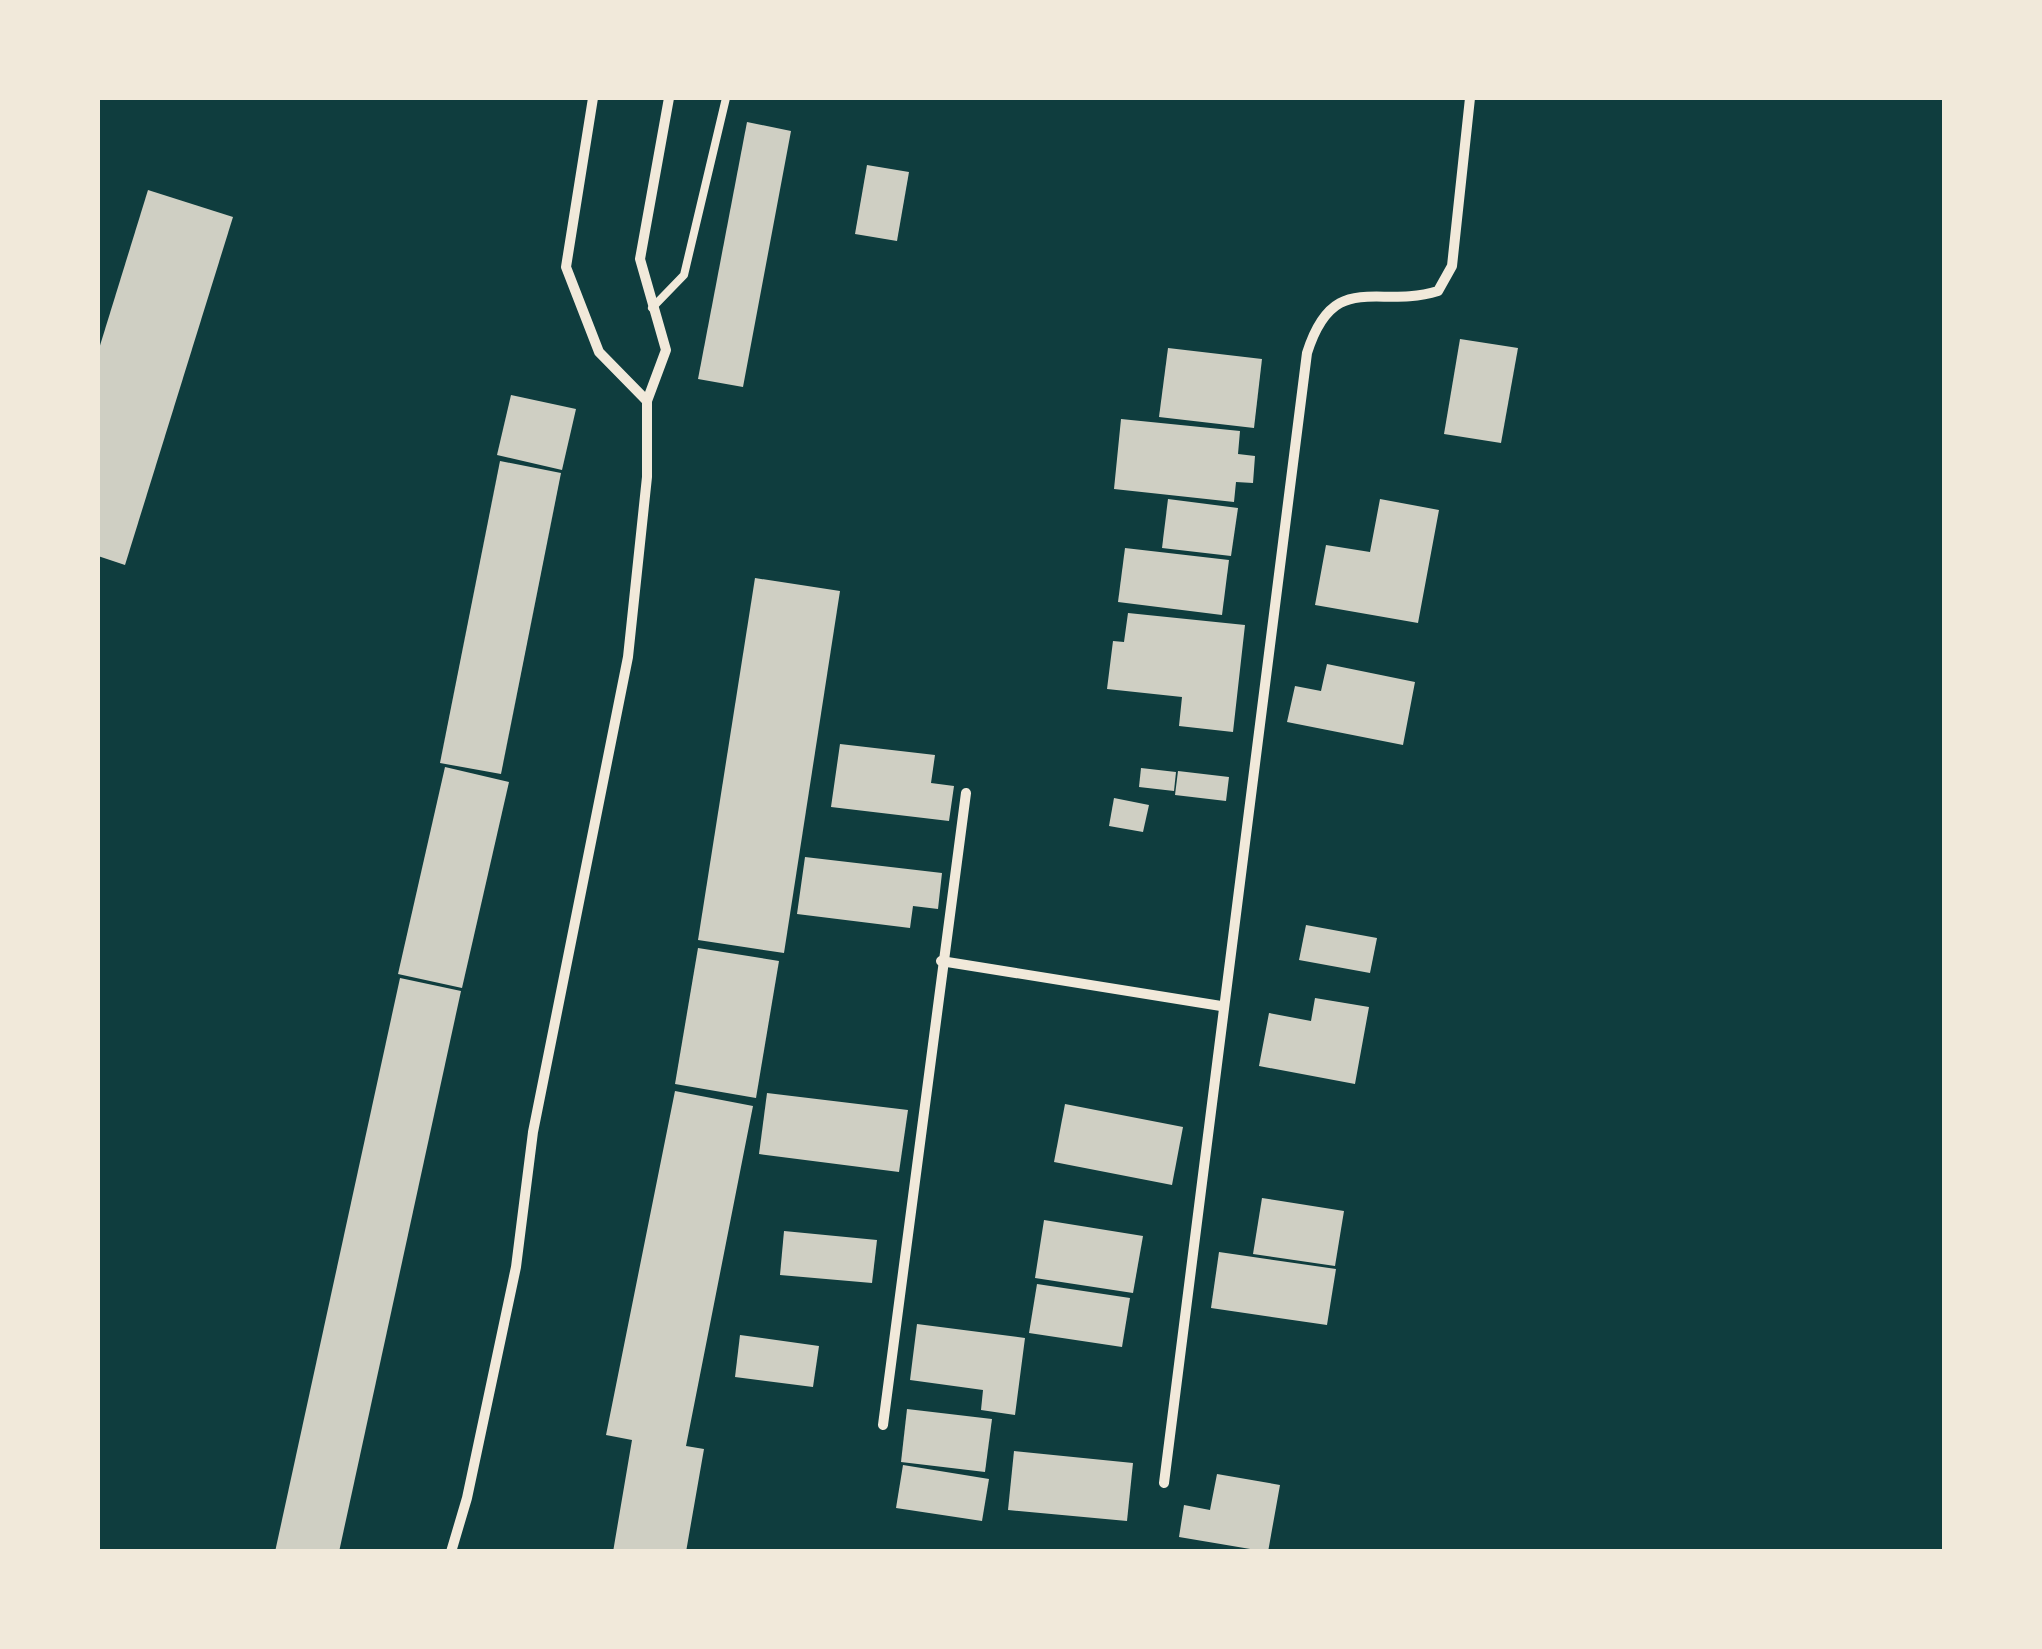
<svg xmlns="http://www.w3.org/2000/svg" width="2042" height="1649" font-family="Quicksand,sans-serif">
<rect width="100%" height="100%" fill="#0f3d3e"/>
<!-- building -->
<g fill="#cfcfc3">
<path d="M 747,122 L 791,131 L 743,387 L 698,379 Z"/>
<path d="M 867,165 L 909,172 L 897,241 L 855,234 Z"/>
<path d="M 148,190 L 233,217 L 125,565 L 98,556 L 98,352 Z"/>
<path d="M 1460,339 L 1518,348 L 1501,443 L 1444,434 Z"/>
<path d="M 1168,348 L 1262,359 L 1254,428 L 1159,417 Z"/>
<path d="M 511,395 L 576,409 L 562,470 L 497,455 Z"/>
<path d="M 1121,419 L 1240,431 L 1238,454 L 1255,456 L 1253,483 L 1236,482 L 1234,502 L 1114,489 Z"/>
<path d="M 500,461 L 561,473 L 501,774 L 440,763 Z"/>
<path d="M 1168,499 L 1238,508 L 1231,556 L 1162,548 Z"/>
<path d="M 1380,499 L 1439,510 L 1418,623 L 1315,605 L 1326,545 L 1370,552 Z"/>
<path d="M 1125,548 L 1229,560 L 1222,615 L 1118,602 Z"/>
<path d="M 755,578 L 840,591 L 784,953 L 698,940 Z"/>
<path d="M 1128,613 L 1245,625 L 1233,732 L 1179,726 L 1182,697 L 1107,689 L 1113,641 L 1124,642 Z"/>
<path d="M 1327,664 L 1415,682 L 1403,745 L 1287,722 L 1295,686 L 1321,691 Z"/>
<path d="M 840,744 L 935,755 L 931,783 L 954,786 L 949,821 L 831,807 Z"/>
<path d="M 445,767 L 509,782 L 462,988 L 398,974 Z"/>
<path d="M 1141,768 L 1176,772 L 1174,791 L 1139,787 Z"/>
<path d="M 1178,771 L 1229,777 L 1226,801 L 1175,795 Z"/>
<path d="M 1114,798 L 1149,805 L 1143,832 L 1109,826 Z"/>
<path d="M 805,857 L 942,873 L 938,909 L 913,906 L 910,928 L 797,914 Z"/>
<path d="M 1306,925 L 1377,938 L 1370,973 L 1299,960 Z"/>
<path d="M 698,948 L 779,961 L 756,1098 L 675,1084 Z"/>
<path d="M 400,978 L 461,991 L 339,1552 L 275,1552 Z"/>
<path d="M 1315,998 L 1369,1007 L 1355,1084 L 1259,1066 L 1269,1013 L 1311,1021 Z"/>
<path d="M 675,1091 L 753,1106 L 686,1446 L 704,1449 L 686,1552 L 613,1552 L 632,1440 L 606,1435 Z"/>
<path d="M 767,1093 L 908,1110 L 899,1172 L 759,1154 Z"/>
<path d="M 1065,1104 L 1183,1127 L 1172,1185 L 1054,1162 Z"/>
<path d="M 1262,1198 L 1344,1211 L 1335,1266 L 1253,1254 Z"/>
<path d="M 1044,1220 L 1143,1236 L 1133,1293 L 1035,1278 Z"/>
<path d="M 784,1231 L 877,1240 L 872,1283 L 780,1275 Z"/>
<path d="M 1219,1252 L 1336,1269 L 1327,1325 L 1211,1308 Z"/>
<path d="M 1037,1284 L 1130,1298 L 1122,1347 L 1029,1333 Z"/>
<path d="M 917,1324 L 1025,1338 L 1015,1415 L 981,1410 L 983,1390 L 910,1380 Z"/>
<path d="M 740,1335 L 819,1346 L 813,1387 L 735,1377 Z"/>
<path d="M 907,1409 L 992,1419 L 985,1472 L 901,1462 Z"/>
<path d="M 1014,1451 L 1133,1463 L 1127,1521 L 1008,1510 Z"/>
<path d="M 903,1465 L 989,1479 L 982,1521 L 896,1508 Z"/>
<path d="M 1217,1474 L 1280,1485 L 1268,1552 L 1179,1537 L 1184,1505 L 1210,1510 Z"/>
</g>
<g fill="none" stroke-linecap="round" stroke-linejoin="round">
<!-- service -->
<path stroke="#f1e9da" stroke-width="8" d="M 652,308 L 684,275 L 726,98"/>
<!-- minor -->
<g stroke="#f1e9da" stroke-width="10">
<path d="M 593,98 L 566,267 L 599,352 L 647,401"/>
<path d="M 941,961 L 1221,1006"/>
<path d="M 883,1425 L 966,793"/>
<path d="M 1164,1483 L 1307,353 C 1334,268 1377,310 1438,291 L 1452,266 L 1470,98"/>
<path d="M 451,1552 L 467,1498 L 516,1267 L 533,1132 L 628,657 L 647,477 L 647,401 L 666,350 L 640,259 L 669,98"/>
</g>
</g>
<!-- border -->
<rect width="2042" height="1649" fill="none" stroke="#f1e9da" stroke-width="200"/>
</svg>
